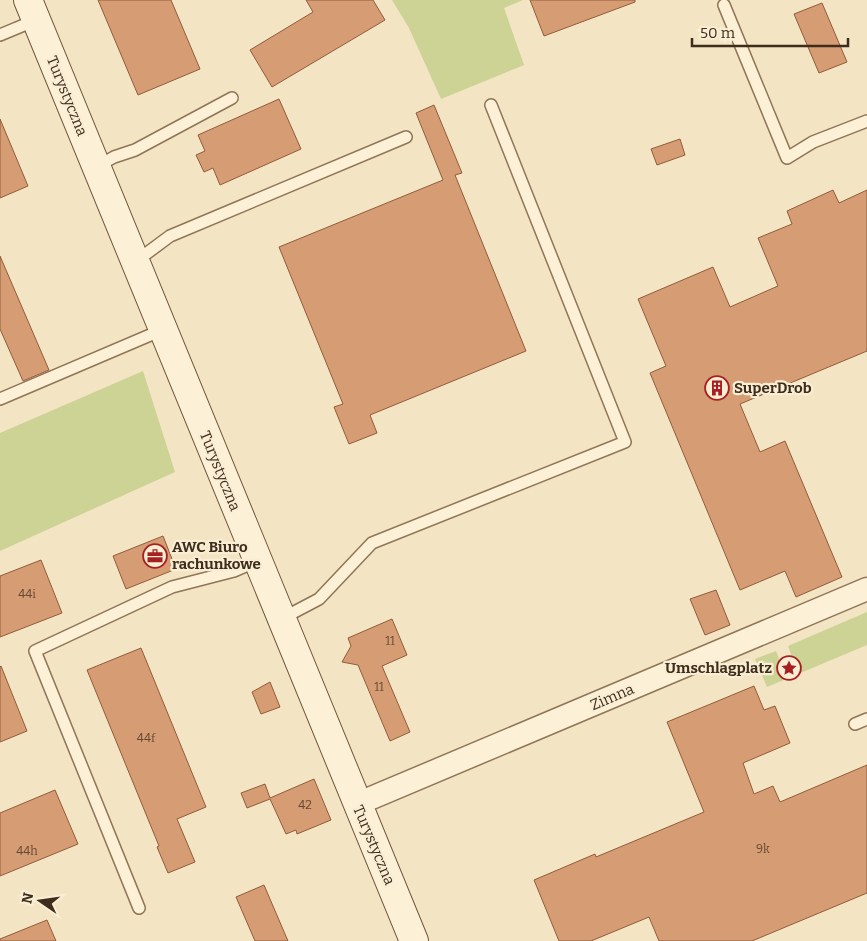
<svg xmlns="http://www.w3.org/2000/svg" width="867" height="941" font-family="Bitter,serif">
<rect width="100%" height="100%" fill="#f3e4c3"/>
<!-- green -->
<g fill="#ccd395">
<path d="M 392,0 L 523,0 L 504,8 L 524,65 L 441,99 L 409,28 Z"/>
<path d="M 143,371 L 175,472 L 0,551 L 0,433 Z"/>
<path d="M 867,612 L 867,645 L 767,687 L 755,659 L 776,651 L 785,673 L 796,668 L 788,646 Z"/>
</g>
<!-- building -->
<g fill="#d69c74" stroke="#925c3a">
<path d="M 98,0 L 171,0 L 200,69 L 138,95 Z"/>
<path d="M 306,0 L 373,0 L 385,20 L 272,87 L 250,50 L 313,12 Z"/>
<path d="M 530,0 L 635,0 L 635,2 L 544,36 Z"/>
<path d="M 822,3 L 847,62 L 819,73 L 794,14 Z"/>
<path d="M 279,99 L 301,149 L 220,185 L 213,168 L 204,172 L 196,155 L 205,151 L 198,135 Z"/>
<path d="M 434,105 L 462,173 L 455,175 L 526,351 L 370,415 L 377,433 L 349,444 L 334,407 L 343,404 L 279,247 L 443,180 L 416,113 Z"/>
<path d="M 0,119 L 28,186 L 0,198 Z"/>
<path d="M 680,139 L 685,155 L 657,165 L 651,149 Z"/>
<path d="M 833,190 L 839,203 L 867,190 L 867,351 L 740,404 L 760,452 L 785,441 L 842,577 L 796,597 L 785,571 L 740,590 L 650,373 L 666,366 L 638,299 L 713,267 L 730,307 L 778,286 L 758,238 L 792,224 L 787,211 Z"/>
<path d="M 0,256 L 49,370 L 23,381 L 0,329 Z"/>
<path d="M 163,536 L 176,569 L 126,589 L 113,556 Z"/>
<path d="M 41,560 L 62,613 L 0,637 L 0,576 Z"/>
<path d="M 716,590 L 730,625 L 705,635 L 690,599 Z"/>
<path d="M 392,619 L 407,655 L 382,666 L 410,732 L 390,741 L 358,665 L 342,662 L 351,646 L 348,638 Z"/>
<path d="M 141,648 L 206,807 L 177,819 L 195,862 L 168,873 L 157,847 L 159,846 L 87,670 Z"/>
<path d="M 1,666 L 27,731 L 0,742 L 0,667 Z"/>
<path d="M 270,682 L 280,707 L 261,714 L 252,692 Z"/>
<path d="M 754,686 L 764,710 L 775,706 L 790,743 L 743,763 L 754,794 L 773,786 L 780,802 L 867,765 L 867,893 L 752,941 L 659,941 L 649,917 L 591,941 L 559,941 L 534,880 L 595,854 L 596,857 L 704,812 L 667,722 Z"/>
<path d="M 314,779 L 331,820 L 297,834 L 296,830 L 286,834 L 270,799 L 247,808 L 241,793 L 265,784 L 270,798 Z"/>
<path d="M 55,790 L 78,844 L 0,876 L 0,813 Z"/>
<path d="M 264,885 L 288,941 L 255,941 L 236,897 Z"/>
<path d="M 47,920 L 56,941 L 0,941 L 0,939 Z"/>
</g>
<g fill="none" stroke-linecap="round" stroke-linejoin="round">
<!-- lane casing -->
<g stroke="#907557" stroke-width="14">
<g id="lane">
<path d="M 724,5 L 787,158 L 813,142 L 867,121"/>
<path d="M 0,35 L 36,20"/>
<path d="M 96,167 L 114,157 L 135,150 L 232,98"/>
<path d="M 135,262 L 170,236 L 406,137"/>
<path d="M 0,399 L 162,330"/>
<path d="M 281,619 L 319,599 L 372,543 L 625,442 L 491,105"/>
<path d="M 855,724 L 867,719"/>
<path d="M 139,908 L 35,651 L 172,587 L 234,571 L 257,561"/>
</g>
</g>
<!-- street casing -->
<g stroke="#907557" stroke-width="25">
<path id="street" d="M 357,804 L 867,589"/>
</g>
<!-- secondary casing -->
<g stroke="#72563a" stroke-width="30">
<path id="secondary" d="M 28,0 L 414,941"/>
</g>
<!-- lane -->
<use href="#lane" stroke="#fcf1d7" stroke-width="11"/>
<!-- street -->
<use href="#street" stroke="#fcf1d7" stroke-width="22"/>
<!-- secondary -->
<use href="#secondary" stroke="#fcf1d7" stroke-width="28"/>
</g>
<!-- icons -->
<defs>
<g id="building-ring" transform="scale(1.25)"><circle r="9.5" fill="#f9eed3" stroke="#a62021" stroke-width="1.5"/><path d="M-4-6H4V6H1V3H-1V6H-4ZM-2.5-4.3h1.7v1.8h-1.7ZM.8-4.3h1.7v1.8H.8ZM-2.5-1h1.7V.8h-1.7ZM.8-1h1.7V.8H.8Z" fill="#a62021"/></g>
<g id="office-ring" transform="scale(1.25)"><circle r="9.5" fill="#f9eed3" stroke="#a62021" stroke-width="1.5"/><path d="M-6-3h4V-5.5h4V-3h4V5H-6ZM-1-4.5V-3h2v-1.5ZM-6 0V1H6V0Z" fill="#a62021"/></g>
<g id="sight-ring" transform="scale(1.25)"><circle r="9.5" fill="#f9eed3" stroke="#a62021" stroke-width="1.5"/><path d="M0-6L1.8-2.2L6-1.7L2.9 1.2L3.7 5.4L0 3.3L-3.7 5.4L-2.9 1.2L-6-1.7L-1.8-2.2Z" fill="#a62021"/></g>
</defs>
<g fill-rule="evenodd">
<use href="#building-ring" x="717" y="388"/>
<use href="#office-ring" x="155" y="556"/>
<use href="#sight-ring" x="789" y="668"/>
</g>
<g text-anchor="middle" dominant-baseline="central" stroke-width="4.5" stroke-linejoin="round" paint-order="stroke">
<!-- number labels -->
<g font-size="12" fill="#644933">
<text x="27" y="594">44i</text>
<text x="390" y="641">11</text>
<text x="379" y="687">11</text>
<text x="146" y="738">44f</text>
<text x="305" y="805">42</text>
<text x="763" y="849">9k</text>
<text x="27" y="851">44h</text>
</g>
<!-- street labels -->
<g font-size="15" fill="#3e2d1d" stroke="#f9eed3">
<text transform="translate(67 96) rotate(68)">Turystyczna</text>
<text transform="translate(220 471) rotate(68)">Turystyczna</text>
<text transform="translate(612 697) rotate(-23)">Zimna</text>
<text transform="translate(374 845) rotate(67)">Turystyczna</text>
</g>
<!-- poi labels -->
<g font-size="15" font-weight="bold" fill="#3e2d1d" stroke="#f9eed3" text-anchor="start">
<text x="734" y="388">SuperDrob</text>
<text x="172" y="547">AWC Biuro<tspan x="172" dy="17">rachunkowe</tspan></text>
<text x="772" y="668" text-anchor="end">Umschlagplatz</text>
</g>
</g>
<!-- north arrow -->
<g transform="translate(40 901) rotate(283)" stroke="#f9eed3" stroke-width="4" paint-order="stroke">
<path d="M0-4L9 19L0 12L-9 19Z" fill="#3e2d1d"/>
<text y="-8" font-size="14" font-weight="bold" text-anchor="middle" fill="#3e2d1d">N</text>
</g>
<!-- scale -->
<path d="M692 38v8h156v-8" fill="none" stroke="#3e2d1d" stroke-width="2.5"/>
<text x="700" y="38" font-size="15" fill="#3e2d1d" stroke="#f9eed3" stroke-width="4" paint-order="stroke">50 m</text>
</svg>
